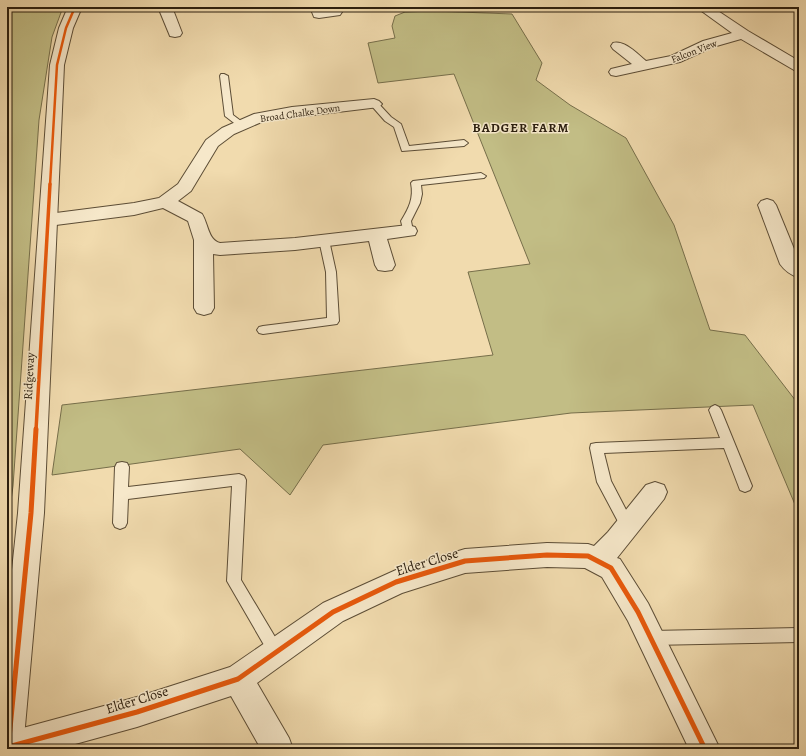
<svg xmlns="http://www.w3.org/2000/svg" width="806" height="756" font-family="Alegreya,serif">
<rect width="100%" height="100%" fill="#f1dbae"/>
<filter id="stains"><feTurbulence type="fractalNoise" baseFrequency=".005" numOctaves="4"/><feColorMatrix values="0 0 0 0 .2 0 0 0 0 .09 0 0 0 0 .02 0 0 0 .5 -.17"/></filter>
<radialGradient id="worn" r=".72"><stop offset=".6" stop-color="#630" stop-opacity="0"/><stop offset="1" stop-color="#630" stop-opacity=".3"/></radialGradient>
<!-- green -->
<g fill="#c2bd85" stroke="#766e4a">
<path d="M 7,7 L 63,7 L 52,37 L 39,120 L 13,486 L 7,530 Z"/>
<path d="M 433,11 L 512,14 L 542,63 L 536,80 L 570,105 L 626,138 L 674,225 L 710,330 L 745,335 L 799,405 L 799,514 L 753,405 L 571,413 L 323,445 L 290,495 L 240,449 L 52,475 L 62,405 L 493,355 L 468,272 L 530,264 L 454,74 L 378,83 L 368,43 L 395,38 L 392,26 L 395,16 L 405,12 Z"/>
</g>
<g fill="none" stroke-linecap="round" stroke-linejoin="round">
<!-- service casing -->
<g stroke="#5c4d36" stroke-width="2">
<g id="service">
<path d="M 221,74 L 224,74 L 228,76 L 233,115 L 245,124 L 244,126 L 238,126 L 225,116 L 220,76 Z"/>
<path d="M 374,101 L 377,102 L 391,117 L 401,124 L 409,146 L 464,140 L 468,143 L 464,146 L 402,151 L 394,127 L 385,121 L 370,104 Z"/>
<path d="M 481,173 L 486,176 L 484,178 L 421,185 L 422,194 L 420,203 L 411,221 L 413,231 L 408,234 L 404,233 L 401,221 C 409,208 414,198 411,183 L 413,181 Z"/>
<path d="M 324,237 L 329,240 L 336,272 L 339,321 L 337,324 L 263,334 L 259,333 L 257,330 L 259,327 L 263,326 L 327,318 L 326,272 L 319,240 Z"/>
<path d="M 715,405 L 719,407 L 721,410 L 752,486 L 750,490 L 745,492 L 740,490 L 724,448 L 604,453 L 611,481 L 635,527 L 633,531 L 628,533 L 623,531 L 597,482 L 590,448 L 591,444 L 596,443 L 720,438 L 709,410 L 711,407 Z"/>
<path d="M 122,462 L 127,463 L 129,467 L 128,487 L 239,474 L 244,476 L 246,480 L 241,580 L 281,647 L 284,652 L 281,657 L 276,660 L 271,657 L 227,581 L 232,486 L 128,499 L 127,523 L 125,527 L 120,529 L 115,527 L 113,523 L 115,467 L 117,463 Z"/>
<path d="M 799,628 L 799,642 L 651,645 L 646,643 L 643,638 L 646,633 L 651,631 Z"/>
</g>
</g>
<!-- minor casing -->
<g stroke="#5c4d36" stroke-width="2">
<g id="minor">
<path d="M 158,7 L 172,7 L 182,33 L 180,36 L 175,37 L 170,36 Z"/>
<path d="M 310,7 L 324,7 L 324,9 L 335,8 L 340,9 L 342,12 L 340,15 L 319,18 L 314,17 Z"/>
<path d="M 696,7 L 712,7 L 748,31 L 799,61 L 799,71 L 794,70 L 741,39 L 713,47 L 680,62 L 616,76 L 611,75 L 609,72 L 611,69 L 632,64 L 613,49 L 611,46 L 613,43 C 625,40 637,54 646,61 L 671,56 L 703,41 L 732,33 Z"/>
<path d="M 374,99 L 379,101 L 382,104 L 379,107 L 264,121 L 234,134 L 218,146 L 191,191 L 178,201 L 202,214 C 208,223 208,240 220,243 L 295,238 L 408,225 L 415,227 L 417,231 L 415,235 L 387,239 L 395,265 L 392,270 L 385,271 L 378,270 L 375,265 L 369,241 L 295,250 L 220,255 L 213,254 L 214,308 L 211,313 L 204,315 L 197,313 L 194,308 L 194,240 L 188,221 L 163,208 L 134,215 L 48,226 L 42,224 L 39,220 L 42,216 L 48,214 L 134,203 L 159,198 L 178,184 L 206,140 L 222,128 L 254,114 L 292,107 Z"/>
<path d="M 767,199 L 773,201 L 776,205 L 799,261 L 799,278 C 791,275 785,271 780,264 L 758,205 L 761,201 Z"/>
<path d="M 655,482 L 664,485 L 667,492 L 664,499 L 617,558 L 620,559 L 648,603 L 720,749 L 689,749 L 628,621 L 602,577 L 585,568 L 547,567 L 465,573 L 402,593 L 343,621 L 257,683 L 289,738 L 293,749 L 261,749 L 231,696 L 137,727 L 57,749 L 7,749 L 8,732 L 137,697 L 230,667 L 323,603 L 396,570 L 465,549 L 547,543 L 588,544 L 594,546 L 608,532 L 646,485 Z"/>
</g>
</g>
<!-- tertiary casing -->
<g stroke="#5c4d36" stroke-width="2">
<path id="tertiary" d="M 68,7 L 82,7 L 73,28 L 64,65 L 44,513 L 23,749 L 7,749 L 7,617 L 18,513 L 50,65 L 59,28 Z"/>
</g>
<!-- service -->
<use href="#service" fill="#f6e8ca" fill-rule="evenodd"/>
<!-- minor -->
<use href="#minor" fill="#f6e8ca" fill-rule="evenodd"/>
<!-- tertiary -->
<use href="#tertiary" fill="#f6e8ca" fill-rule="evenodd"/>
<!-- cycleway-far2 casing -->
<g stroke="#f6e8ca" stroke-width="4">
<path id="cycleway-far2" d="M 50,185 L 57,65 L 66,28 L 75,7"/>
</g>
<!-- cycleway-far1 casing -->
<g stroke="#f6e8ca" stroke-width="6">
<path id="cycleway-far1" d="M 36,430 L 50,184"/>
</g>
<!-- cycleway casing -->
<g stroke="#f6e8ca" stroke-width="8">
<g id="cycleway">
<path d="M 8,747 L 137,712 L 238,679 L 333,612 L 396,582 L 465,561 L 547,555 L 588,556 L 611,568 L 638,612 L 705,749"/>
<path d="M 8,749 L 31,513 L 36,429"/>
</g>
</g>
<!-- cycleway-far2 -->
<use href="#cycleway-far2" stroke="#e8590c" stroke-width="2.5"/>
<!-- cycleway-far1 -->
<use href="#cycleway-far1" stroke="#e8590c" stroke-width="3.5"/>
<!-- cycleway -->
<use href="#cycleway" stroke="#e8590c" stroke-width="5"/>
</g>
<g text-anchor="middle" dominant-baseline="central" stroke-width="3" stroke-linejoin="round" paint-order="stroke">
<!-- far-street labels -->
<g font-size="10" fill="#2b1e0e" stroke="#f6e8ca">
<text transform="translate(694 51) rotate(-21)">Falcon View</text>
<text transform="translate(300 113) rotate(-8)">Broad Chalke Down</text>
</g>
<!-- street labels -->
<g font-size="12" fill="#2b1e0e" stroke="#f6e8ca">
<text transform="translate(29 376) rotate(-87)">Ridgeway</text>
</g>
<!-- far-district labels -->
<g font-size="13" font-weight="bold" letter-spacing="1" fill="#2b1e0e" stroke="#f6e8ca">
<text x="521" y="127">BADGER FARM</text>
</g>
<!-- near-street labels -->
<g font-size="14" fill="#2b1e0e" stroke="#f6e8ca">
<text transform="translate(427 562) rotate(-17)">Elder Close</text>
<text transform="translate(137 700) rotate(-17)">Elder Close</text>
</g>
</g>
<!-- margin -->
<rect width="806" height="756" fill="none" stroke="#f1dbae" stroke-width="24"/>
<rect x="8" y="8" width="790" height="740" fill="none" stroke="#2b1e0e" stroke-width="2"/>
<rect x="12" y="12" width="782" height="732" fill="none" stroke="#2b1e0e"/>
<rect width="100%" height="100%" filter="url(#stains)"/>
<rect width="100%" height="100%" fill="url(#worn)"/>
</svg>
